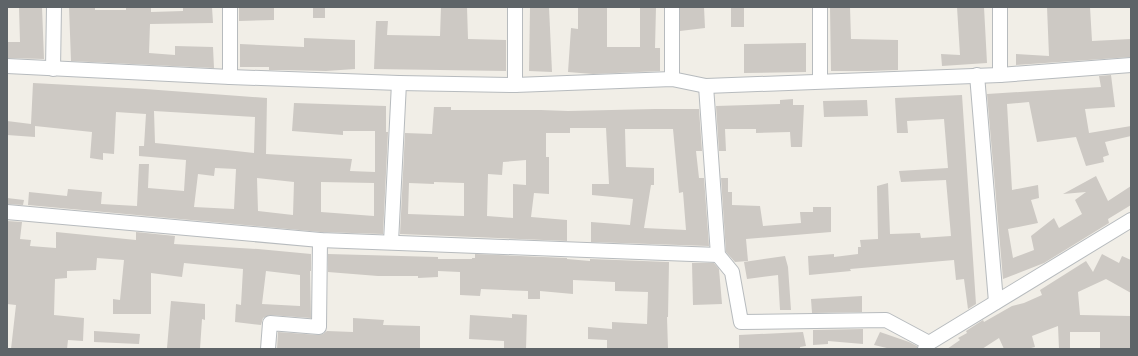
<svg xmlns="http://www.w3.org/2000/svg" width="1138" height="356" font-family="Lato,sans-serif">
<rect width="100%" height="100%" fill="#f1eee7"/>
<!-- building -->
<g fill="#cdc9c4" fill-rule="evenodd">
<path d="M 19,7 L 42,7 L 44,59 L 7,58 L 7,42 L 20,42 Z"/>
<path d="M 69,7 L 95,7 L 95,10 L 126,10 L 126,7 L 151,7 L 151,12 L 183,11 L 183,7 L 212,7 L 213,23 L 150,24 L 149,53 L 175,55 L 175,46 L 213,47 L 214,68 L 71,61 Z"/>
<path d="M 239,7 L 274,7 L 274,20 L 239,21 Z"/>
<rect x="313" y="7" width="12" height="11"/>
<path d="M 441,7 L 467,7 L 468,39 L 506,40 L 506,71 L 374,69 L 376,21 L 388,21 L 387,35 L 440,36 Z"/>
<path d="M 530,7 L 549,7 L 552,72 L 529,71 Z"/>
<path d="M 578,7 L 607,7 L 607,47 L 640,47 L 640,7 L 656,7 L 655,48 L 660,48 L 660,71 L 593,74 L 568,72 L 571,28 L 578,29 Z"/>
<path d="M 680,7 L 704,7 L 705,28 L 680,31 Z"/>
<rect x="731" y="7" width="13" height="20"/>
<path d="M 830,7 L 850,7 L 851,39 L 898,40 L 898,70 L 867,71 L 831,71 Z"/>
<path d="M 957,7 L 984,7 L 987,63 L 942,66 L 941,54 L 960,55 Z"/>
<path d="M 1047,7 L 1090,7 L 1092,41 L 1131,39 L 1131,57 L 1016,65 L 1016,54 L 1049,56 Z"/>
<path d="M 304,38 L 355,40 L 355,69 L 326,71 L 282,70 L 269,70 L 269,67 L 240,67 L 240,44 L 304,47 Z"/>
<path d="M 806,43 L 806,72 L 744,73 L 744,44 Z"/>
<path d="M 1111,75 L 1115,107 L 1085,109 L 1089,133 L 1131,126 L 1131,136 L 1105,142 L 1109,155 L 1103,157 L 1104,162 L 1086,166 L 1076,137 L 1037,142 L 1029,102 L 1007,104 L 1012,190 L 1038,185 L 1039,198 L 1031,200 L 1038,223 L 1008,229 L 1013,258 L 1034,250 L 1031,236 L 1054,218 L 1059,228 L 1082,214 L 1075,200 L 1086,192 L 1063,194 L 1096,176 L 1108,201 L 1131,186 L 1131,205 L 1108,219 L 1109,223 L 1044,263 L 1003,279 L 987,94 L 1101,87 L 1099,76 Z"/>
<path d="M 33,83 L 145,89 L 267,98 L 266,154 L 352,159 L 350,171 L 375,172 L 375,131 L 343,131 L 343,135 L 292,131 L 294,103 L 386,106 L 386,132 L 388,132 L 383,234 L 321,232 L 28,205 L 29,192 L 67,196 L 68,189 L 102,192 L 101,204 L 137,206 L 139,164 L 149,164 L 148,188 L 184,191 L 186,160 L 139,156 L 139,146 L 144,146 L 146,114 L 116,112 L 114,154 L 103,153 L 103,160 L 90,158 L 92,132 L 35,126 L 35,137 L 7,135 L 7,121 L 31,124 ZM 154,111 L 255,117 L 254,153 L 227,150 L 155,143 ZM 215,168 L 236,169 L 234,209 L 194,207 L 198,174 L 214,176 ZM 257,178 L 294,182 L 293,215 L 258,211 ZM 321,182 L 374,183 L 374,216 L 321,212 Z"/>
<path d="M 962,95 L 976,304 L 968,309 L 964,279 L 956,280 L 954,260 L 850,269 L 851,271 L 809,275 L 808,256 L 834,254 L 834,257 L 858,254 L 858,247 L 861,247 L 860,240 L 878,239 L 877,186 L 888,183 L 890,234 L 920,233 L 921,238 L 951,236 L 946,180 L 901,182 L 899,171 L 948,168 L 944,119 L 907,121 L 908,133 L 897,133 L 895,98 Z"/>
<path d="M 793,99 L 793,105 L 804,105 L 802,147 L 791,147 L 790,132 L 756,133 L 756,129 L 725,129 L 726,151 L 719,151 L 716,106 L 780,104 L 780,100 Z"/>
<path d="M 867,100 L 868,116 L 824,117 L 823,101 Z"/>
<path d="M 434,107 L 451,107 L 451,110 L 541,110 L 568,111 L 655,109 L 699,109 L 702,151 L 696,151 L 699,178 L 704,178 L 709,246 L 591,242 L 591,222 L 630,225 L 633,199 L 592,195 L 592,184 L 609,184 L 606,128 L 570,128 L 570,133 L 546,133 L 546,157 L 549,157 L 549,194 L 534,193 L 531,217 L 567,220 L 567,241 L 400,234 L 405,133 L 432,134 ZM 625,129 L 673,129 L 679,193 L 683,192 L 686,230 L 644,228 L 651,185 L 654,185 L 654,168 L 626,167 ZM 526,160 L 526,185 L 513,184 L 513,218 L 487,216 L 488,174 L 502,175 L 503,162 ZM 434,182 L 464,183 L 464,216 L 408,214 L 409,183 L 434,184 Z"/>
<path d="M 721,178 L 728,178 L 728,192 L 732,192 L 732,205 L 760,206 L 763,226 L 801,223 L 800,212 L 813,212 L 813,207 L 831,207 L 831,232 L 746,239 L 748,261 L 735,262 L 726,252 Z"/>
<path d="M 7,198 L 24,200 L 23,205 L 7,204 Z"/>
<path d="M 7,221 L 22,222 L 20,239 L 31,240 L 30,246 L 56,248 L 56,232 L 136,240 L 136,232 L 175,236 L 174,244 L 258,249 L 311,254 L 311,271 L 310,271 L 311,318 L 270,315 L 263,318 L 261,325 L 235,322 L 236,304 L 241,305 L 243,269 L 184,263 L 182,277 L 151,273 L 151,314 L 113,314 L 113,299 L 120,300 L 124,260 L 97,258 L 96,270 L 67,271 L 67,278 L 55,279 L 54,315 L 84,318 L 83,341 L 68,340 L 67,349 L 11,349 L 16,305 L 7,304 ZM 266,271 L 300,275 L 300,306 L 262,304 Z"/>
<path d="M 328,254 L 438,257 L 438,259 L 472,259 L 472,258 L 475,258 L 475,254 L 567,258 L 567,259 L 590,261 L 590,259 L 669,262 L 668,317 L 667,317 L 668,349 L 607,349 L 607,340 L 588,339 L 588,327 L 612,329 L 612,322 L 647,324 L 648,292 L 615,291 L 615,282 L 573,280 L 573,294 L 540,291 L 540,299 L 528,299 L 528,291 L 481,289 L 480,296 L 460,295 L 460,272 L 438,271 L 438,277 L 418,278 L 418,276 L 378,276 L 328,272 Z"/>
<path d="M 1102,254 L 1119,263 L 1122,256 L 1131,260 L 1131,293 L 1106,279 L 1078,292 L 1080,315 L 1131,316 L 1131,349 L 1100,349 L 1100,332 L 1070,332 L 1070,349 L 1059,349 L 1058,326 L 1032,336 L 1035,347 L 1027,349 L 1004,349 L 999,338 L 982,349 L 947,349 L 960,340 L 958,338 L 967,333 L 966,331 L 983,320 L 984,322 L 1012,306 L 1024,303 L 1042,295 L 1040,290 L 1086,261 L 1093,272 Z"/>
<path d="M 785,256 L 788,267 L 791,310 L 780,310 L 778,275 L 747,279 L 744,262 Z"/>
<path d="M 692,263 L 714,263 L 719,269 L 722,304 L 693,305 Z"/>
<path d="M 862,296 L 862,312 L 812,313 L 811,299 Z"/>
<path d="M 171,301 L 205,304 L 205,320 L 202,319 L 200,349 L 167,348 Z"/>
<path d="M 512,314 L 527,315 L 526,349 L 504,349 L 504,341 L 469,339 L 470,315 L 512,318 Z"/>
<path d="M 353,318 L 384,320 L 383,325 L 420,326 L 420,349 L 277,349 L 278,332 L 318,335 L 323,334 L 327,331 L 353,332 Z"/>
<path d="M 863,329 L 863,344 L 828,341 L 828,344 L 813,345 L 813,330 Z"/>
<path d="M 94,331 L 140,334 L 139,344 L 94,342 Z"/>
<path d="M 803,332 L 806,346 L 800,347 L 800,349 L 739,349 L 739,335 Z"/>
<path d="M 880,332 L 909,342 L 917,346 L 917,349 L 891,349 L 874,345 Z"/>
</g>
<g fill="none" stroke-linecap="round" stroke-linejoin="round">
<!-- street casing -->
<g stroke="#b7bbbe" stroke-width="16">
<g id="street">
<path d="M 230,7 L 230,77"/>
<path d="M 515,7 L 515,85"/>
<path d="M 672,7 L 672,79"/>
<path d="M 820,7 L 820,81"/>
<path d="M 1000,7 L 1000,75"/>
<path d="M 7,66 L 230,77 L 399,83 L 515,85 L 672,79 L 706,86 L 1000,75 L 1131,65"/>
<path d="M 53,69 L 54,7"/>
<path d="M 977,75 L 996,302"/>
<path d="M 706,86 L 718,255 L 732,272 L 741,322 L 886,320 L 929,343"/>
<path d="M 7,212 L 320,240 L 718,255"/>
<path d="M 391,242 L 399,83"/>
<path d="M 268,349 L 270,323 L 319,327 L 320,240"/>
<path d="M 925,349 L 929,343 L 1131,220"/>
</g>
</g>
<!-- street -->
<use href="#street" stroke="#fff" stroke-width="14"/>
</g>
<!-- border -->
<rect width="1138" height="356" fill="none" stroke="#5e6468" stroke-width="16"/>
</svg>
